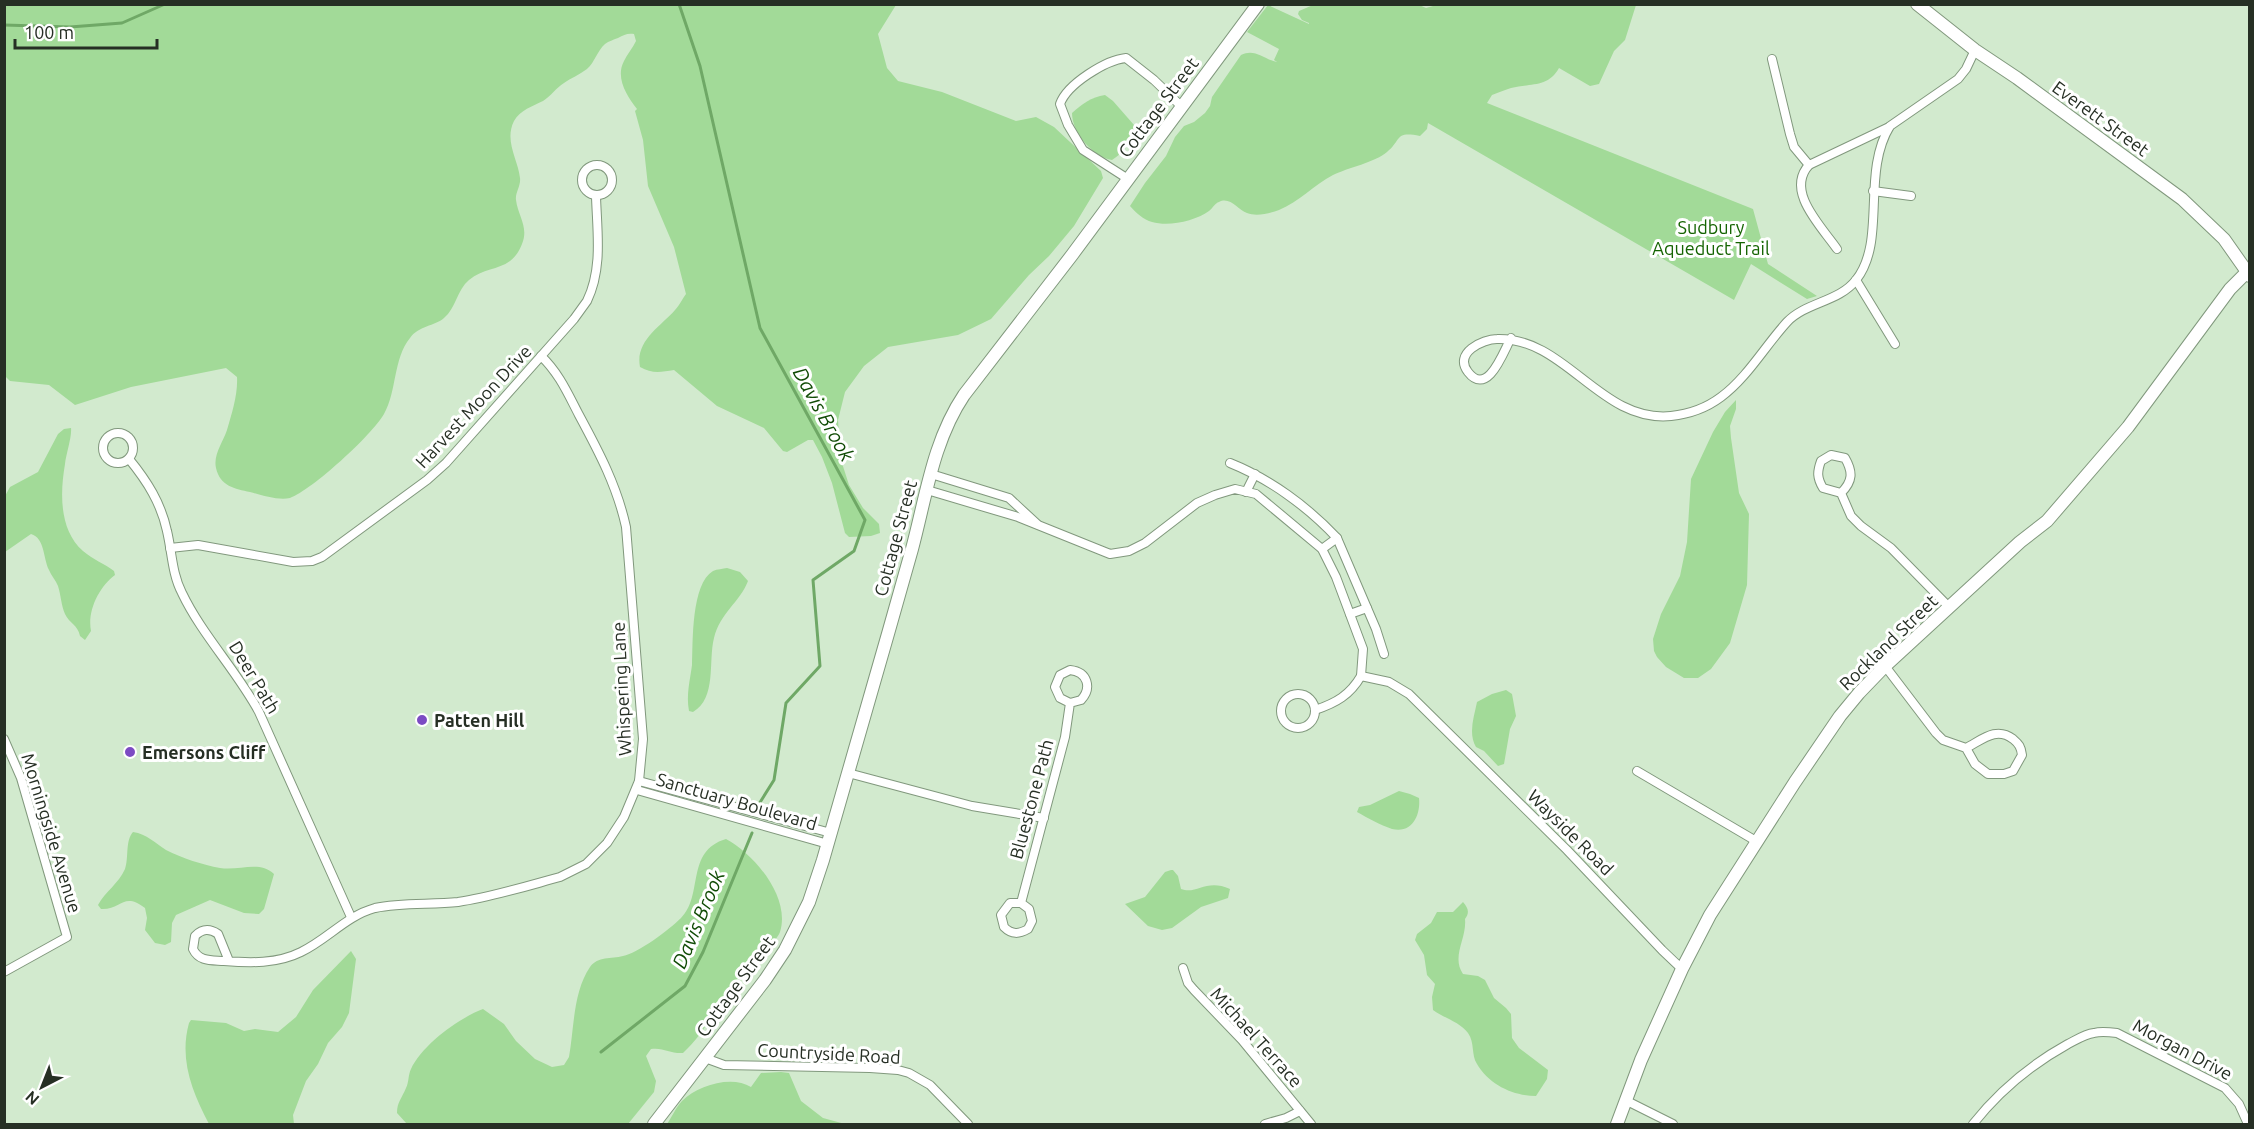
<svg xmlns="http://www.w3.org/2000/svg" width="2254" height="1129" font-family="Ubuntu,sans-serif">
<rect width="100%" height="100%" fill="#d2eace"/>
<!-- green -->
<g fill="#a2da98">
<path d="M 5,4 L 896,5 L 878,34 L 887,68 L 898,81 L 942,92 L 1016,121 L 1036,117 L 1054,127 L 1101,171 L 1103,178 L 1074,226 L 1049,256 L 1029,275 L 991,319 L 958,335 L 888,347 L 864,366 L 845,392 L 838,420 L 841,460 L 849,485 L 863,508 L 879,524 L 880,533 L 871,536 L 849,537 L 845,533 L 832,483 L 822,457 L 813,440 L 808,440 L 787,452 L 783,451 L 764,428 L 717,406 L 674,370 C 661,372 652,374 640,367 C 635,341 660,327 675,310 C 680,305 682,299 686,294 L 674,247 L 648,186 L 643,140 L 635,111 L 637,109 C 627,96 615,78 624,61 C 627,54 633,48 636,41 L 634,34 C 627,33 624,35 618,38 C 613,40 609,41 605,44 C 597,51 595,62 587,69 C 579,75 571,78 564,83 C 556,88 551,96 543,101 C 533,106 520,110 514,121 C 504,141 518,159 520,178 C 521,186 515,193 516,200 C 518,216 529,227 522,244 C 511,273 488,264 469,280 C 457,290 456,308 444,318 C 435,326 418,326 410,338 C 393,359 397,391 384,414 C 372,435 312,490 290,498 C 279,501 261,495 250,492 C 235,489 220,486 216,468 C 213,455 223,442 227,430 C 232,413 238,394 237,377 L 226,368 L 131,387 L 75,405 L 49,385 L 10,381 L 5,376 Z"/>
<path d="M 1417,4 L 1426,8 L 1440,4 L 1636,5 L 1625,40 L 1614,51 L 1599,84 L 1590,86 L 1559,68 C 1548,88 1530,83 1511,88 C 1504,90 1498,93 1492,95 L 1487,103 L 1753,209 L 1768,264 L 1817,296 L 1807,299 L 1751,264 L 1734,300 L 1428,123 L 1427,129 L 1420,136 C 1394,131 1402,140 1387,152 C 1376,162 1347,168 1333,175 C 1314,185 1299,202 1279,210 C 1270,213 1257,217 1247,213 C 1238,210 1230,196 1219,202 C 1215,203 1213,208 1209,211 C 1195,221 1169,227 1152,222 C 1144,220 1135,212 1130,206 L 1145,183 L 1166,156 L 1175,137 L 1184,126 L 1194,122 L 1205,113 L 1210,106 L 1212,97 L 1241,55 C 1255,48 1263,59 1277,62 L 1274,60 L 1279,49 L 1247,32 L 1268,5 L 1309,24 L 1309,23 L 1302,20 L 1298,14 L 1299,11 L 1313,5 Z"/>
<path d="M 1105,95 L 1113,101 L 1134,125 C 1132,141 1126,151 1112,160 C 1093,157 1072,133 1072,113 C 1082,104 1091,97 1105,95 Z"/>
<path d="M 1736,400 L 1736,409 L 1730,426 L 1731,438 L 1739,493 L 1749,514 L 1747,585 L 1730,643 L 1711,669 L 1698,678 L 1684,678 L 1666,667 L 1657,657 L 1654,651 L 1653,639 L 1661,614 L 1680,576 L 1687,542 L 1691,479 L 1713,432 L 1725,412 Z"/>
<path d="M 71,428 C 72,437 66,454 65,464 C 60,493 59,530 83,551 C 92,559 105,564 114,571 L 115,575 C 99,587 87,611 91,631 L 85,640 L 80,636 C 78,625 69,623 65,614 C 61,605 61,595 58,586 C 56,581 51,575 49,570 C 43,558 45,538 31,534 L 5,552 L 5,496 L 10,487 L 38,472 L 58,434 L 64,429 Z"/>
<path d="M 727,568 L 740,572 L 748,581 C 740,602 720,613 714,638 C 708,661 717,698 693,712 L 689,711 C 686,694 690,681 692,665 C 693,642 691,584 713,571 C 717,569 723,569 727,568 Z"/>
<path d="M 1506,690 L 1512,694 L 1516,716 L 1510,729 L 1504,764 L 1498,766 L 1484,751 L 1476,747 C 1468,733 1474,717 1477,702 L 1492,694 Z"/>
<path d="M 1399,791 L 1410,794 L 1419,798 C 1421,815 1412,834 1392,829 C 1380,825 1368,818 1357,812 L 1359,807 L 1370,805 Z"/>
<path d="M 133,832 C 147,834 155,843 166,850 C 182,858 203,865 220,868 C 240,871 259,860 274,874 L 264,909 L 259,914 L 244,913 L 210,900 L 176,915 L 172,923 L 171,942 L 165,945 L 155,943 L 145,930 L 147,918 L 145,908 C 123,891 122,910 101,909 L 98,905 C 105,892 119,883 125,869 C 129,858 125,841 133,832 Z"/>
<path d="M 726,839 C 754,854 791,897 780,932 C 776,943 748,967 740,976 C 719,1001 707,1031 683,1053 C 671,1054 663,1047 651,1049 L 646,1056 L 656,1081 L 654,1092 L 628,1124 L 407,1124 L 397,1113 C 397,1102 402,1098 406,1088 C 409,1082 408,1075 411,1069 C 422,1045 459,1018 483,1009 L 504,1024 L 516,1041 L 535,1059 L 552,1067 L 564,1065 L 569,1057 C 574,1029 573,992 590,967 C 598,956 611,959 623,956 C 638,953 669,930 681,918 C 704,895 685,851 726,839 Z"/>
<path d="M 1171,870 L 1173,870 L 1178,876 L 1181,889 C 1197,895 1206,878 1230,889 L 1228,898 L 1201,907 L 1172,928 L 1162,930 L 1148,926 L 1125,904 L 1145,897 L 1165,872 Z"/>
<path d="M 1463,902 C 1468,908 1470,912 1465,919 C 1467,939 1451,956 1463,974 L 1478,976 L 1485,980 L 1494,998 L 1506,1008 L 1511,1014 L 1512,1038 L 1519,1048 L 1548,1070 L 1547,1079 L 1536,1096 C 1514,1096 1489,1085 1477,1064 C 1471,1055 1475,1043 1468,1033 C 1460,1022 1444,1018 1433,1010 L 1432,997 L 1435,984 L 1427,975 L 1424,955 L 1415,940 L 1417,934 L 1431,923 L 1437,912 L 1453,912 Z"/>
<path d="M 351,951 L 356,959 L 349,1013 L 342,1027 L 328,1043 L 318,1064 L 306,1081 L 293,1115 L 294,1124 L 209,1124 C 192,1092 179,1059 189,1023 L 191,1020 L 226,1023 L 244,1031 L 255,1029 L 278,1032 L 296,1017 L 313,990 Z"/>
<path d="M 781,1072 L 789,1073 L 801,1101 L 823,1118 L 845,1124 L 667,1124 C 672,1117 676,1107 682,1101 C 698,1085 732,1075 751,1087 L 761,1073 Z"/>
</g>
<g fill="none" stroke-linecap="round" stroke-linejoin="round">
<!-- stream -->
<g stroke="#6fa866" stroke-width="3">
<path d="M 679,4 L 700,66 L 760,328 L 865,520 L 854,551 L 813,580 L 820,666 L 786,703 L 774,780 L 759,804"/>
<path d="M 4,25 L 70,27 L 122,23 L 165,4"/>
<path d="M 601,1052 L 685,986 L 703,952 L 752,833"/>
</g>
<!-- street casing -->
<g stroke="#81987d" stroke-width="10">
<g id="street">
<path d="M 1772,59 L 1790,134 L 1794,147 L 1809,165 L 1889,127"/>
<circle cx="597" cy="180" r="15"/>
<path d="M 1809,165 C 1785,191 1821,226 1837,249"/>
<path d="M 1128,179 L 1083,150 L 1068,125 L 1060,104 C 1067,84 1106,60 1126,58 L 1154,80 L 1181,106"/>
<path d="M 1873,191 L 1911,196"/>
<path d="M 1856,280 L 1895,344"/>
<path d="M 1511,338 C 1504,350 1488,398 1468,372 C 1453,353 1483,339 1497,339 C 1566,337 1600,423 1671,416 C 1690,414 1705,409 1721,397 C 1747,378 1765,346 1787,322 C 1806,302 1839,302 1856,280 C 1887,241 1861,173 1890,126 L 1958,79 L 1966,69 L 1975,50"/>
<circle cx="118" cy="448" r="15"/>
<path d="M 129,459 C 147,481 161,503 167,531 C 172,552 172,574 182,593 C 202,635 237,671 259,712 L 351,917"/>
<path d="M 1230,463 C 1270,479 1308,507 1337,538 L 1376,629 L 1384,654"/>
<path d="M 931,474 L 1009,498 L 1037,524"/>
<path d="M 927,490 L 1018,517 L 1110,554 L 1129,551 L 1145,543 L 1197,503 L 1215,495 L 1235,489 L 1256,494 L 1322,549 L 1336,577 L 1363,649 L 1361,676 L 1389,682 L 1409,694 L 1567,850 L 1662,950 L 1682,969"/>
<path d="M 1246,492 L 1255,474"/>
<path d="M 1841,493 L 1823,488 C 1817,478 1817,472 1821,461 L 1831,455 L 1845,458 C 1853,472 1853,481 1841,493 L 1851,516 L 1861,526 L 1891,548 L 1949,607"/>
<path d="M 170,548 L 198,545 L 293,562 L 312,561 L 322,557 L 427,480 L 446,463 L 574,319 L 587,301 C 603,268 597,231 596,196"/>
<path d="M 1322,549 L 1337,538"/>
<path d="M 1350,614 L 1367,608"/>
<path d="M 1885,666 L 1936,733 L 1943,740 L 1966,748 C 1982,740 1996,726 2013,739 C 2019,744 2021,747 2022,755 L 2013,771 L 2004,774 L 1988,774 L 1975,764 L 1966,748"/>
<circle cx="1298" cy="711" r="17"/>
<path d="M 1315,710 C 1336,703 1350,695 1361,676"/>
<path d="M 4,739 L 21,778 L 67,937 L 4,972"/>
<path d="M 1637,771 L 1756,841"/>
<path d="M 848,773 L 972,806 L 1044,818"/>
<path d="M 639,781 L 831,833"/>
<path d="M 637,790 L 828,844"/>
<path d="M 1021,903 L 1029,909 L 1032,921 L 1028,929 C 1019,934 1012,935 1004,927 L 1001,915 L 1010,903 L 1021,903 L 1065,737 L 1070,703 L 1081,700 C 1092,688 1088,672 1070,670 L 1060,675 L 1055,687 L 1060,698 L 1070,703"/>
<path d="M 229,961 L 218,934 C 209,928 202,929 195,936 L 193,949 C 199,962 212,960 224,961 C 250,963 277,964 301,952 C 328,939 346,916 375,908 C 402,902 431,905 458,902 C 492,897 527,886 560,877 L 586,864 L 607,843 L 624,817 L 639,781 L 643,739 L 626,527 C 617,486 599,452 579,415 C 568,394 559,373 541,356"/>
<path d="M 1183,968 L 1188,983 L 1194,990 L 1242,1040 L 1311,1124"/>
<path d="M 705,1058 L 724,1065 L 870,1068 L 898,1070 L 909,1073 L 930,1085 L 968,1124"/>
<path d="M 1625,1100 L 1673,1124"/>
<path d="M 1265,1124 L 1286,1118 L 1300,1111"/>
<path d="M 1973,1124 C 2000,1090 2030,1065 2068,1044 C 2076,1040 2085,1034 2094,1033 C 2101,1031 2109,1032 2117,1033 L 2225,1088 L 2239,1104 L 2248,1124"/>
</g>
</g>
<!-- secondary casing -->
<g stroke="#81987d" stroke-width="14">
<g id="secondary">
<path d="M 1917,4 L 1975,50 L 2017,78 L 2182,199 L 2224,239 L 2250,276"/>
<path d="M 654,1124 L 765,980 L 785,950 L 809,902 L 823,860 C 852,757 883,653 912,549 C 926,497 933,441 964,395 L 1072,255 L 1258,4"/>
<path d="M 1617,1124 L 1641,1060 L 1682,969 L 1710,915 L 1795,782 L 1840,716 L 1859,693 L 1885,666 L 2020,542 L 2047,521 L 2128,427 L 2230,289 L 2247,272"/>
</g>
</g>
<!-- street -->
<use href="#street" stroke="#fff" stroke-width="8"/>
<!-- secondary -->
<use href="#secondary" stroke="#fff" stroke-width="12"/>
</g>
<!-- markers -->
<g fill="#7c4bc3" stroke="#fff" stroke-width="2">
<circle cx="422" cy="720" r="6"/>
<circle cx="130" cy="752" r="6"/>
</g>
<g text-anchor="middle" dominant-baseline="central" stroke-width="6" stroke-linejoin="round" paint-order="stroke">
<!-- street labels -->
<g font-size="18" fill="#262f24" stroke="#fff">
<text transform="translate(1158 107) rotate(-53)">Cottage Street</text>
<text transform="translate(2101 118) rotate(36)">Everett Street</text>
<text transform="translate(473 406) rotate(-47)">Harvest Moon Drive</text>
<text transform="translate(895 538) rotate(-75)">Cottage Street</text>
<text transform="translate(1888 642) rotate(-44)">Rockland Street</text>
<text transform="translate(255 677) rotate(59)">Deer Path</text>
<text transform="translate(621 689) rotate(-93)">Whispering Lane</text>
<text transform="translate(1031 799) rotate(-75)">Bluestone Path</text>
<text transform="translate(737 801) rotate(16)">Sanctuary Boulevard</text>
<text transform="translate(1571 832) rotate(45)">Wayside Road</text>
<text transform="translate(52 833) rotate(73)">Morningside Avenue</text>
<text transform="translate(735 986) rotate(-54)">Cottage Street</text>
<text transform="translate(1257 1037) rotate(48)">Michael Terrace</text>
<text transform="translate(2183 1049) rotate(28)">Morgan Drive</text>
<text transform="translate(829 1053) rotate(3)">Countryside Road</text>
</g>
<!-- park labels -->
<g font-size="18" fill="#156402" stroke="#fff">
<text x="1711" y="227">Sudbury<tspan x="1711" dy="21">Aqueduct Trail</tspan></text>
</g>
<!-- poi labels -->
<g font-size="18" font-weight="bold" fill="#262f24" stroke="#fff" text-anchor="start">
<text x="434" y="720">Patten Hill</text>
<text x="142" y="752">Emersons Cliff</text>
</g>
<!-- water labels -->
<g font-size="20" font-style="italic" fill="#114c06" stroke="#fff">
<text transform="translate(824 414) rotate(61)">Davis Brook</text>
<text transform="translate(698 919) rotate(-67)">Davis Brook</text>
</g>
</g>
<!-- border -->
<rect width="2254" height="1129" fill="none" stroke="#262f24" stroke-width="12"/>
<!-- north arrow -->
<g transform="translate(42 1087) rotate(222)" stroke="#ffffff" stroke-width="4.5" paint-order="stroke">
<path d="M0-4.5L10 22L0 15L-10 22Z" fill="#262f24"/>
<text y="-9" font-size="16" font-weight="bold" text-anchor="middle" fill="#262f24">N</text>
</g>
<!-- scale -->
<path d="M15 39v9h142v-9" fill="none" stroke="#262f24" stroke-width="3"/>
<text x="24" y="39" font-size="18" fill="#262f24" stroke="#ffffff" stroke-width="4.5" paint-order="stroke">100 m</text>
</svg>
